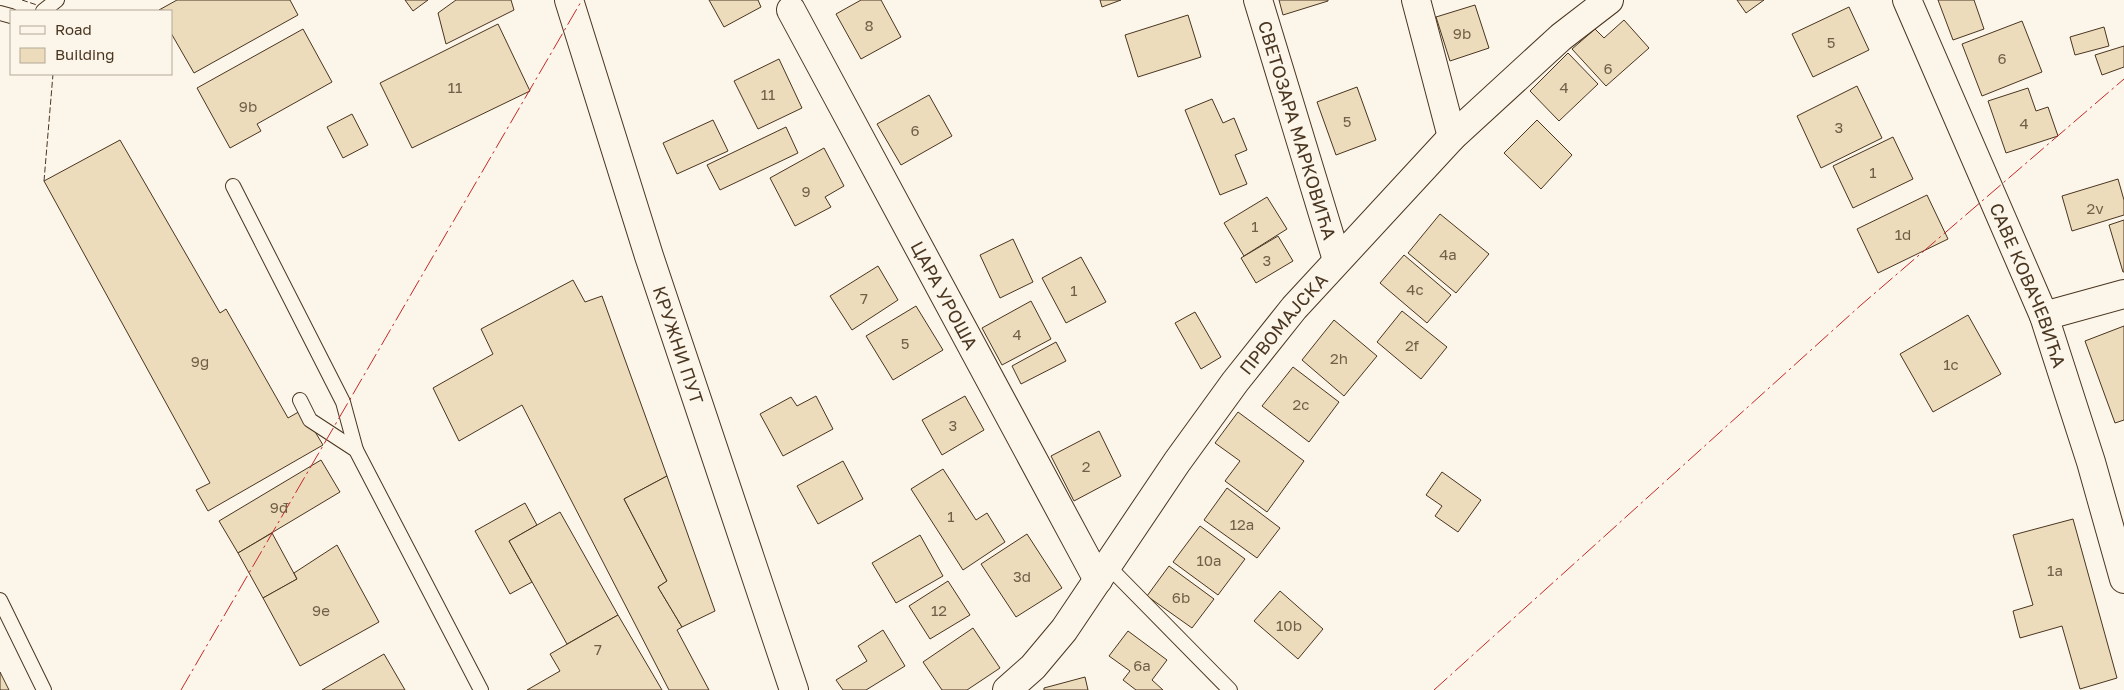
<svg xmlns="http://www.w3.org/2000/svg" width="2124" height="690" font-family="'Golos Text',sans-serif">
<rect width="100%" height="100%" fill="#fbf6e9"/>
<!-- building -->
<g fill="#ecdcbc" stroke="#4a3520">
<path d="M 177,0 L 290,0 L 298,15 L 194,73 L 171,33 L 171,11 L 159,10 Z"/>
<path d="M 405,0 L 428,0 L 413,11 Z"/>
<path d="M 456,0 L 511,0 L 514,10 L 446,44 L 438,13 Z"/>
<path d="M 709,0 L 758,0 L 761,7 L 724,27 Z"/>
<path d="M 861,0 L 881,0 L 901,37 L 861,59 L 836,14 Z"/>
<path d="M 1100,0 L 1121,0 L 1102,7 Z"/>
<path d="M 1279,0 L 1328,0 L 1328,1 L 1283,15 Z"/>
<path d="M 1737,0 L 1764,0 L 1746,13 Z"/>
<path d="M 1938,0 L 1974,0 L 1984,29 L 1953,40 Z"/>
<path d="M 1475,5 L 1489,48 L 1450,61 L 1436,17 Z"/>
<path d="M 1849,7 L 1869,50 L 1813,77 L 1792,34 Z"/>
<path d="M 1188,15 L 1201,57 L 1138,77 L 1125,35 Z"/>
<path d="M 1624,20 L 1649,48 L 1606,86 L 1572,49 L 1595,29 L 1604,38 Z"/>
<path d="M 2022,21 L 2042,72 L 1982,96 L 1962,44 Z"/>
<path d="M 498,24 L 530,91 L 412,148 L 380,83 Z"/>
<path d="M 2104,27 L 2109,46 L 2075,55 L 2070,37 Z"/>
<path d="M 303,29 L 332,82 L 257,124 L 261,131 L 230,148 L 197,88 Z"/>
<path d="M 2124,46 L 2124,67 L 2102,75 L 2095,55 Z"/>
<path d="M 1568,53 L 1598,84 L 1559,121 L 1530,91 Z"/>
<path d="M 779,59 L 802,108 L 758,129 L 734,81 Z"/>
<path d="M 1857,86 L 1882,138 L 1821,168 L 1797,116 Z"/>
<path d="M 1357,87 L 1376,140 L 1336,155 L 1317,102 Z"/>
<path d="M 2028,88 L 2036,111 L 2048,107 L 2058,136 L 2006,153 L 1988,101 Z"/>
<path d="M 929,95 L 952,136 L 901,165 L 877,124 Z"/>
<path d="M 1212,99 L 1223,123 L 1234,118 L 1247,150 L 1235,155 L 1247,184 L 1220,195 L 1185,110 Z"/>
<path d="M 352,114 L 368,145 L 343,158 L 327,127 Z"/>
<path d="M 713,120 L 728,151 L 677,174 L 663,143 Z"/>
<path d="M 1537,120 L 1572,155 L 1541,189 L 1504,153 Z"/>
<path d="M 786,127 L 798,153 L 720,190 L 707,165 Z"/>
<path d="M 1893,137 L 1913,179 L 1853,208 L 1833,166 Z"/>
<path d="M 120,140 L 220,313 L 226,309 L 288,418 L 302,410 L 323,445 L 208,511 L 196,490 L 210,483 L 44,181 Z"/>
<path d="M 824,148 L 844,186 L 825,197 L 831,207 L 795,226 L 770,178 Z"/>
<path d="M 2118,179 L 2124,200 L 2124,215 L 2072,231 L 2062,196 Z"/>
<path d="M 1927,195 L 1948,239 L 1878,273 L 1857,229 Z"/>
<path d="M 1267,197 L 1287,229 L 1244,256 L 1224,223 Z"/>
<path d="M 1440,214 L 1489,254 L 1456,293 L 1408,253 Z"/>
<path d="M 2124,220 L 2124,272 L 2123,272 L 2109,225 Z"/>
<path d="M 1278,236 L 1293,261 L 1256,283 L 1241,258 Z"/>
<path d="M 1013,239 L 1033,282 L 1000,298 L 980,255 Z"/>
<path d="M 1404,255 L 1451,295 L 1427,323 L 1380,283 Z"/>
<path d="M 1081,257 L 1106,302 L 1066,323 L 1042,278 Z"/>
<path d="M 878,266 L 898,300 L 852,330 L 830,296 Z"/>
<path d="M 573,280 L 585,302 L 602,296 L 667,476 L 624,499 L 667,581 L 658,587 L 682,627 L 677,630 L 709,690 L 669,690 L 522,405 L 459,441 L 433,388 L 493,354 L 481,329 Z"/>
<path d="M 1031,301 L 1051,339 L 1002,365 L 982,328 Z"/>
<path d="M 916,306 L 943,350 L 893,380 L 866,336 Z"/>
<path d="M 1402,311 L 1447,347 L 1421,379 L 1377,342 Z"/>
<path d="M 1195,312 L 1221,357 L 1201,369 L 1175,323 Z"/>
<path d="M 1968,315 L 2001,374 L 1933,412 L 1900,354 Z"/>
<path d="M 1334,320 L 1377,356 L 1344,396 L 1302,360 Z"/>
<path d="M 2124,326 L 2124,420 L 2115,423 L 2085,341 Z"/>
<path d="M 1056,342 L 1066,361 L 1021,384 L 1012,366 Z"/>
<path d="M 1293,367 L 1339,402 L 1309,442 L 1262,406 Z"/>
<path d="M 816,396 L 833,429 L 783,456 L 760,414 L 791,397 L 797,406 Z"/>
<path d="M 965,396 L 984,430 L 942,455 L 922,420 Z"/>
<path d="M 1238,412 L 1304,461 L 1267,512 L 1225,481 L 1240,461 L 1215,443 Z"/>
<path d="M 1099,431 L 1121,476 L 1074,501 L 1051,456 Z"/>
<path d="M 321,460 L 340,492 L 238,553 L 219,521 Z"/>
<path d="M 843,461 L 863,499 L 818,524 L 797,486 Z"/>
<path d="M 943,469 L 976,520 L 987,513 L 1005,542 L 963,570 L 911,489 Z"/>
<path d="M 1442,472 L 1481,500 L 1458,532 L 1435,516 L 1442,506 L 1426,495 Z"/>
<path d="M 667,476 L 715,611 L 682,627 L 658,587 L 667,581 L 624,499 Z"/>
<path d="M 1227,488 L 1280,528 L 1257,558 L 1204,520 Z"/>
<path d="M 525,503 L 537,525 L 509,541 L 532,582 L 510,594 L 475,531 Z"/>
<path d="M 560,512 L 618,615 L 567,644 L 509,541 Z"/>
<path d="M 2073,519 L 2117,678 L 2080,689 L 2062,626 L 2020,638 L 2013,611 L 2033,605 L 2013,535 Z"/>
<path d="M 1200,526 L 1245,559 L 1218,595 L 1173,562 Z"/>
<path d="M 272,533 L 297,579 L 263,598 L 238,553 Z"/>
<path d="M 1027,534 L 1062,588 L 1016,617 L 981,564 Z"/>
<path d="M 920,535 L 943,576 L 896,603 L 872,563 Z"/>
<path d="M 337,545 L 379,622 L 300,666 L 263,598 L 297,579 L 294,573 Z"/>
<path d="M 1169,566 L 1214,599 L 1192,628 L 1147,596 Z"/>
<path d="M 948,581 L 970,615 L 930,639 L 909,606 Z"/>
<path d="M 1280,591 L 1323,629 L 1298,659 L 1254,621 Z"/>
<path d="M 618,615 L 662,690 L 527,690 L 560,671 L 550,654 Z"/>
<path d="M 973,628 L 1000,668 L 967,690 L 942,690 L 923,662 Z"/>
<path d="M 883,630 L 905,666 L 866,690 L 843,690 L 836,680 L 867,661 L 858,646 Z"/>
<path d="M 1128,631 L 1167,660 L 1152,680 L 1163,690 L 1136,690 L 1123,680 L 1130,671 L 1109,656 Z"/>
<path d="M 384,654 L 405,690 L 322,690 Z"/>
<path d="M 0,672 L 9,690 L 0,690 Z"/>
<path d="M 1085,677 L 1088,690 L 1044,690 L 1044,688 Z"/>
</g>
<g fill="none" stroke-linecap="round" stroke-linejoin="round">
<!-- service casing -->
<g stroke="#4a3520" stroke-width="16">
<g id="service">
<path d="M 43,11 L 57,0"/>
<path d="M 0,13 L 11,16"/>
<path d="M 233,186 L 343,402 L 356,450"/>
<path d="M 300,400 L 310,420 L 356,450 L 481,690"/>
<path d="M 1107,565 L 1230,690"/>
<path d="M 0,600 L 44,690"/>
</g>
</g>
<!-- minor casing -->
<g stroke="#4a3520" stroke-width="30">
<g id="minor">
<path id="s1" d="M 1258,0 L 1337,260"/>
<path d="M 1416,0 L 1452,137"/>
<path id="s2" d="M 791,10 L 1098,580"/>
<path d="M 2044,316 L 2124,294"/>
<path id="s3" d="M 1007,690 L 1033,667 L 1064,630 L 1177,462 L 1235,382 L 1294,308 L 1452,137 L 1561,37 L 1609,0"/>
</g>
</g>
<!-- tertiary casing -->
<g stroke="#4a3520" stroke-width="30">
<g id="tertiary">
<path id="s4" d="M 1907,0 L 2044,316 L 2091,462 L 2124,579"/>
</g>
</g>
<!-- secondary casing -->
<g stroke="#4a3520" stroke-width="30">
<g id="secondary">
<path id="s5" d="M 569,0 L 649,256 L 794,690"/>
</g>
</g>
<!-- service -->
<use href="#service" stroke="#fbf6e9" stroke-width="14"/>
<!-- minor -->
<use href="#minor" stroke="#fbf6e9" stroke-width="28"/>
<!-- tertiary -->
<use href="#tertiary" stroke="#fbf6e9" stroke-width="28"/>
<!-- secondary -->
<use href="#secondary" stroke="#fbf6e9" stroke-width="28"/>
<!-- fence -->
<g stroke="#4a3520" stroke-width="1" stroke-dasharray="6 2.5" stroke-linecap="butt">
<path d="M 22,0 L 37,5"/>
<path d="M 44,181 L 53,74"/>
</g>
<!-- power -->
<g stroke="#c62828" stroke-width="1" stroke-dasharray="18 4 2.5 4" stroke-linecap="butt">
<path d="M 181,690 L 582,0"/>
<path d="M 1434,690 L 1861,305 L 2124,79"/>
</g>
</g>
<g text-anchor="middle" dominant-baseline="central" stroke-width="4" stroke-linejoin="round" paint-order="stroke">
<!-- number labels -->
<g font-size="15" fill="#725f47">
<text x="869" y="25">8</text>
<text x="1462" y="33">9b</text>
<text x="1831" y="42">5</text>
<text x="2002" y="58">6</text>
<text x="1608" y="68">6</text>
<text x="455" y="87">11</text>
<text x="1564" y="87">4</text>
<text x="768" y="94">11</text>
<text x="248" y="106">9b</text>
<text x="1347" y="121">5</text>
<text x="2024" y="123">4</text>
<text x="1839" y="127">3</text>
<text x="915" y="130">6</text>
<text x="1873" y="172">1</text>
<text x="806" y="191">9</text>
<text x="2095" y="208">2v</text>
<text x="1255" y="226">1</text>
<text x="1903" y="234">1d</text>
<text x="1448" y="254">4a</text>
<text x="1267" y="260">3</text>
<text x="1415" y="289">4c</text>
<text x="1074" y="290">1</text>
<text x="864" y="298">7</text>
<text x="1017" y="334">4</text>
<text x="905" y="343">5</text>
<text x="1412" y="345">2f</text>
<text x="1339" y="358">2h</text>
<text x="200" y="361">9g</text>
<text x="1951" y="364">1c</text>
<text x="1301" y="404">2c</text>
<text x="953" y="425">3</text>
<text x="1086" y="466">2</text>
<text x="279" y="507">9đ</text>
<text x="951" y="516">1</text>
<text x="1242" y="524">12a</text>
<text x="1209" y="560">10a</text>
<text x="2055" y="570">1a</text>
<text x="1022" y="576">3d</text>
<text x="1181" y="597">6b</text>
<text x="321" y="610">9e</text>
<text x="939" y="610">12</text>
<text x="1289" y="625">10b</text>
<text x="598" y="649">7</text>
<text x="1142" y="665">6a</text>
</g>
<!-- street labels -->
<g font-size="18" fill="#4a3520" stroke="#fbf6e9">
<text stroke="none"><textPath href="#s1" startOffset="136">СВЕТОЗАРА МАРКОВИЋА</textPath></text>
<text stroke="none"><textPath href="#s4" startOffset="310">САВЕ КОВАЧЕВИЋА</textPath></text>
<text stroke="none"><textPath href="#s2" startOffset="324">ЦАРА УРОША</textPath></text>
<text stroke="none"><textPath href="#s3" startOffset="460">ПРВОМАЈСКА</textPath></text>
<text stroke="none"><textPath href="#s5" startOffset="362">КРУЖНИ ПУТ</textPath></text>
</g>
</g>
<!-- legend -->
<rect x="10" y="10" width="162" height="65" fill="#fbf6e9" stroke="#b4a999"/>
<rect x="20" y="26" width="25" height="8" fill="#fbf6e9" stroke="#b4a999"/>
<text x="55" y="35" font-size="15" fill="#4a3520">Road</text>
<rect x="20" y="48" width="25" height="15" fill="#ecdcbc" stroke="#b4a999"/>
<text x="55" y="60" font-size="15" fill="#4a3520">Building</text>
</svg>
